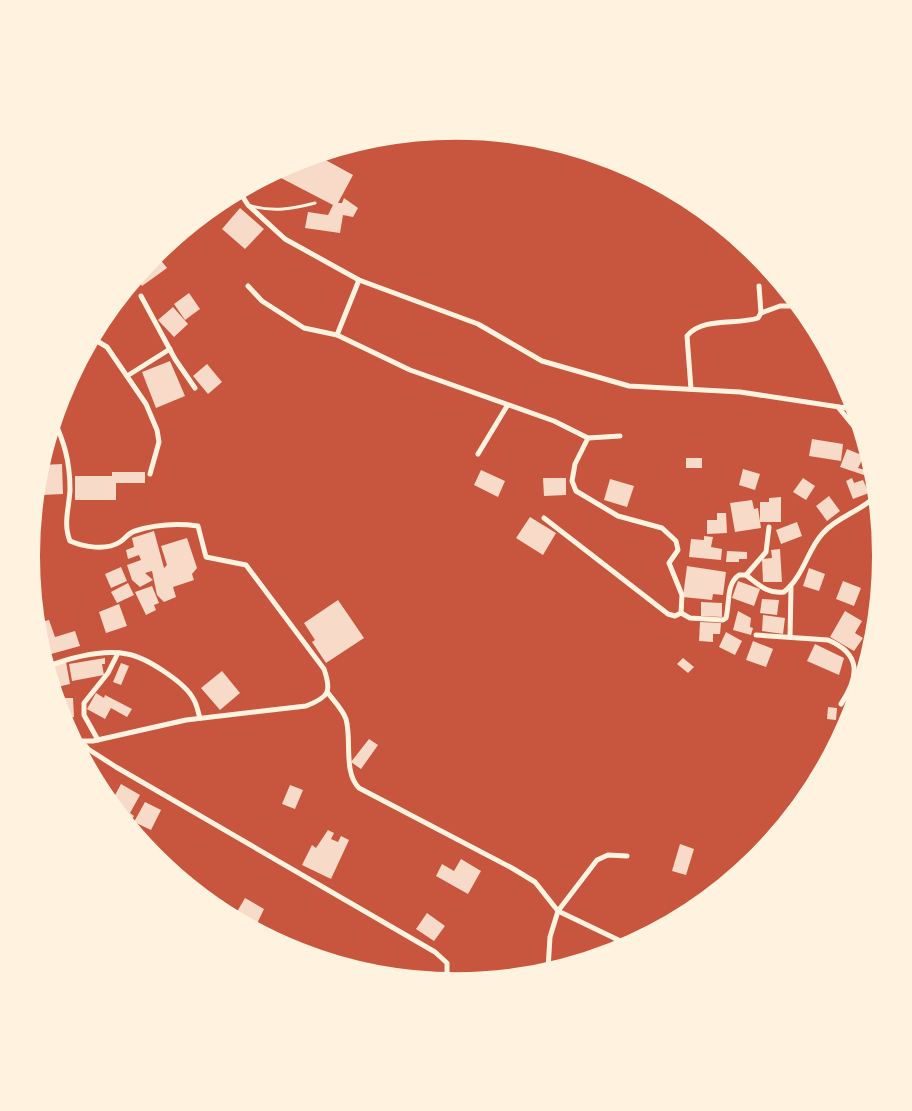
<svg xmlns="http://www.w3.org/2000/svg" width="912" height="1111" font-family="'Titillium Web',sans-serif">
<rect width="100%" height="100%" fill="#c8553d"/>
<!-- building -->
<g fill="#f7dbc8">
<path d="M 311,152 L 353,175 L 338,203 L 342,203 L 344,198 L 358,208 L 353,217 L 343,215 L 340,233 L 305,228 L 308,212 L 328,215 L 333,205 L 281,178 L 293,156 Z"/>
<path d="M 240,208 L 264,229 L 245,249 L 222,229 Z"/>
<path d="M 152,249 L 167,268 L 142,286 L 134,275 Z"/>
<path d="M 189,293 L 200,309 L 185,320 L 174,304 Z"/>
<path d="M 173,307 L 188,324 L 174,337 L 158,320 Z"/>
<path d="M 170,361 L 185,396 L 156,408 L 142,372 Z"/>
<path d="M 207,364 L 222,382 L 208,394 L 193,376 Z"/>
<path d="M 812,439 L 843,444 L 841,461 L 809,456 Z"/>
<path d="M 847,449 L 864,456 L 858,468 L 869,471 L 867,476 L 840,467 Z"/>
<rect x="686" y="458" width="16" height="10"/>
<path d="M 62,464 L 63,494 L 42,495 L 42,465 Z"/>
<path d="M 743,469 L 760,474 L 755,490 L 739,485 Z"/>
<path d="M 481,470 L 505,481 L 498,497 L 474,485 Z"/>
<path d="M 112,472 L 145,472 L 145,483 L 116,483 L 116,500 L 75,500 L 75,476 L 112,476 Z"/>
<path d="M 543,478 L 566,478 L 566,495 L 544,496 Z"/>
<path d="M 803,478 L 815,486 L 806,500 L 793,492 Z"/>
<path d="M 852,478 L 854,483 L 863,480 L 869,493 L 853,499 L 846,481 Z"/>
<path d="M 610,479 L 634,486 L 627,507 L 604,500 Z"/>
<path d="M 829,496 L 840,511 L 827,521 L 816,506 Z"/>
<path d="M 781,497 L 781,522 L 760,522 L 760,502 L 769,502 L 769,498 Z"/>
<path d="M 752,500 L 754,509 L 758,508 L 761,528 L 735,532 L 730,503 Z"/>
<path d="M 717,513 L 726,513 L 727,533 L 707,534 L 707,520 L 717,520 Z"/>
<path d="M 530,517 L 556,533 L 543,555 L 516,538 Z"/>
<path d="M 797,522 L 802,536 L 781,544 L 776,530 Z"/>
<path d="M 154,531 L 164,568 L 167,565 L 161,546 L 187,538 L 197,568 L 192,574 L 194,580 L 173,587 L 176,597 L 164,602 L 157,595 L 152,571 L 145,573 L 153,580 L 140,587 L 132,580 L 127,565 L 141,560 L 139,555 L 128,559 L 126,550 L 134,547 L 132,538 Z"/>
<path d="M 704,536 L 713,537 L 711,547 L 722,549 L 721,560 L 689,557 L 691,539 L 704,540 Z"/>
<path d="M 780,549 L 782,582 L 763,582 L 762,559 L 772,558 L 771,550 Z"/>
<path d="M 727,551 L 747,552 L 747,559 L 739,559 L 739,562 L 726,562 Z"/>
<path d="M 687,566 L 726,572 L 723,595 L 713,594 L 712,600 L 683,597 Z"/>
<path d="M 121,567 L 127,581 L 111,588 L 105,574 Z"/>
<path d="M 809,568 L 825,574 L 819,591 L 803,586 Z"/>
<path d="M 738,581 L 760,589 L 754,606 L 732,598 Z"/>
<path d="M 843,581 L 861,588 L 854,606 L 836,599 Z"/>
<path d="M 128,583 L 134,595 L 117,603 L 111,592 Z"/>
<path d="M 152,586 L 159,603 L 154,605 L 156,610 L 146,615 L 135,592 Z"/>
<path d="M 762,599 L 779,600 L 777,615 L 760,613 Z"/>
<path d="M 338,600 L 364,638 L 326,663 L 312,642 L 315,640 L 304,623 Z"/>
<path d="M 701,602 L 722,603 L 722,617 L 701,616 Z"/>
<path d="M 119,604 L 127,626 L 106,633 L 99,612 Z"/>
<path d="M 738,611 L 751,618 L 750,627 L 753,628 L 751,635 L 733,630 Z"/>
<path d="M 845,611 L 862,621 L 855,633 L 863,638 L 854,651 L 830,637 Z"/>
<path d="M 763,615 L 785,618 L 783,634 L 762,631 Z"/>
<path d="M 49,620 L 55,637 L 75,631 L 80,646 L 44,656 L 37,623 Z"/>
<path d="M 700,622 L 721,623 L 720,634 L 713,634 L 713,642 L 699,641 Z"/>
<path d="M 726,632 L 742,641 L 735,655 L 719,647 Z"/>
<path d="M 753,641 L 773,649 L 766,667 L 746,660 Z"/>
<path d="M 815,644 L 844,658 L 839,675 L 807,661 Z"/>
<path d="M 105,658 L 105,664 L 102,664 L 104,675 L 72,681 L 69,664 Z"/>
<path d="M 683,658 L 694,667 L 688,673 L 677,664 Z"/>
<path d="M 66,662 L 70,684 L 53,688 L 50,676 L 56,675 L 54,665 Z"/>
<path d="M 121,663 L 129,666 L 121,685 L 113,682 Z"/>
<path d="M 222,671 L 240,693 L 220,710 L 201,688 Z"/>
<path d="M 96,693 L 104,698 L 105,695 L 132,709 L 127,717 L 111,708 L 105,719 L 87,709 Z"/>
<path d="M 58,698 L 73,698 L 74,717 L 56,718 L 54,706 L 58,706 Z"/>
<path d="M 828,707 L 837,708 L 836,720 L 827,719 Z"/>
<path d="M 369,739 L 378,745 L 361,769 L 351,762 Z"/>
<path d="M 121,784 L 140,795 L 130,813 L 134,816 L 130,822 L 121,817 L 107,796 L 108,794 L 114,797 Z"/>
<path d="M 290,785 L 303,790 L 295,809 L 282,804 Z"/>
<path d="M 145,802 L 161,810 L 151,830 L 134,822 Z"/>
<path d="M 328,830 L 334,833 L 331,839 L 338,842 L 341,836 L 349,840 L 331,879 L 302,865 L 312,845 L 316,848 Z"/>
<path d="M 680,844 L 694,849 L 686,875 L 672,871 Z"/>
<path d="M 461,859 L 481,871 L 468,894 L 436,876 L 442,864 L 454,871 Z"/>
<path d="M 245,898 L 264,909 L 254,930 L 234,917 Z"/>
<path d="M 427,913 L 445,926 L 434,941 L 416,929 Z"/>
</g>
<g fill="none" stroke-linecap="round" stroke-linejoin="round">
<!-- service -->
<path stroke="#fff3e0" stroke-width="3" d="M 251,206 C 274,212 292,209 315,203"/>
<!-- minor -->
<g stroke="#fff3e0" stroke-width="5">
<path d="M 239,191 L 248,205 L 285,239 L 359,280 L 478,324 L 542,361 L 629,386 L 740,392 L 859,410"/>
<path d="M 248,286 L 262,301 L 304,328 L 337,335 L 410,370 L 554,421 L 588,438 L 620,436"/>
<path d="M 141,296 L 175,359 L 195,388"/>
<path d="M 761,313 L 780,306 L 799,306"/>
<path d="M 337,335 L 359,280"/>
<path d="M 92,338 L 107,347 L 146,404 L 157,430 L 159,442 L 150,474"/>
<path d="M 127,376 L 170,349"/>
<path d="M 691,389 L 687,336 C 702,317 737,325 758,318 L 761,313 L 759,286"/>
<path d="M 838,407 L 865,440"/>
<path d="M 52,415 C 64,442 70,460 70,490 C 69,508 63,524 70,541 C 84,547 106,551 120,542 C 126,538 128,533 135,531 C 157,524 176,523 198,526 L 206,557 L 246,565 L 324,669 C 332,692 329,697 306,706 L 186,720 L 93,741 L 71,741"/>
<path d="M 478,454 L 507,406"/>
<path d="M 544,518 L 668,614 L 675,616 L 681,613 L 682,595 L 669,563 L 678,550 L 676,541 L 662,528 L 618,516 L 576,491 L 572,481 L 575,464 L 588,438"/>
<path d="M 746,575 L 766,552 L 769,527"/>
<path d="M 681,613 L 690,618 L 723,620 L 726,618 C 730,602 726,584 739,575 L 746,575 C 759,585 767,594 784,592 C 804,576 807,550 823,533 C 837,517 861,511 876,496"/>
<path d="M 756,635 L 828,640 C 862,654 859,677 841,704"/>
<path d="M 790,637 L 791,587"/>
<path d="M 46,667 C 70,658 101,649 127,654 C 146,657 186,683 194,700 C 197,705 198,712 200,718"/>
<path d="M 328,693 C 334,701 343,710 346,719 C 352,740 343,772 359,788 L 512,868 L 535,882 L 558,911 L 633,947"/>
<path d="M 98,740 L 84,715 L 84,703 L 108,673 L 118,653"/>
<path d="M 82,742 L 88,749 L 116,767 L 435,952 L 447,963 L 447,986"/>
<path d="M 548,969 L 550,937 L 558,911 L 597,860 L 608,855 L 627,856"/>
</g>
</g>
<!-- crop -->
<path d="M0 0H912V1111H0ZM38 556a418 418 0 1 1 836 0a418 418 0 1 1-836 0Z" fill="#fff3e0" fill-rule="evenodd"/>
<path fill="none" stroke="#fff3e0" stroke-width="4" d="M38 556a418 418 0 1 1 836 0a418 418 0 1 1-836 0Z"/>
</svg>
